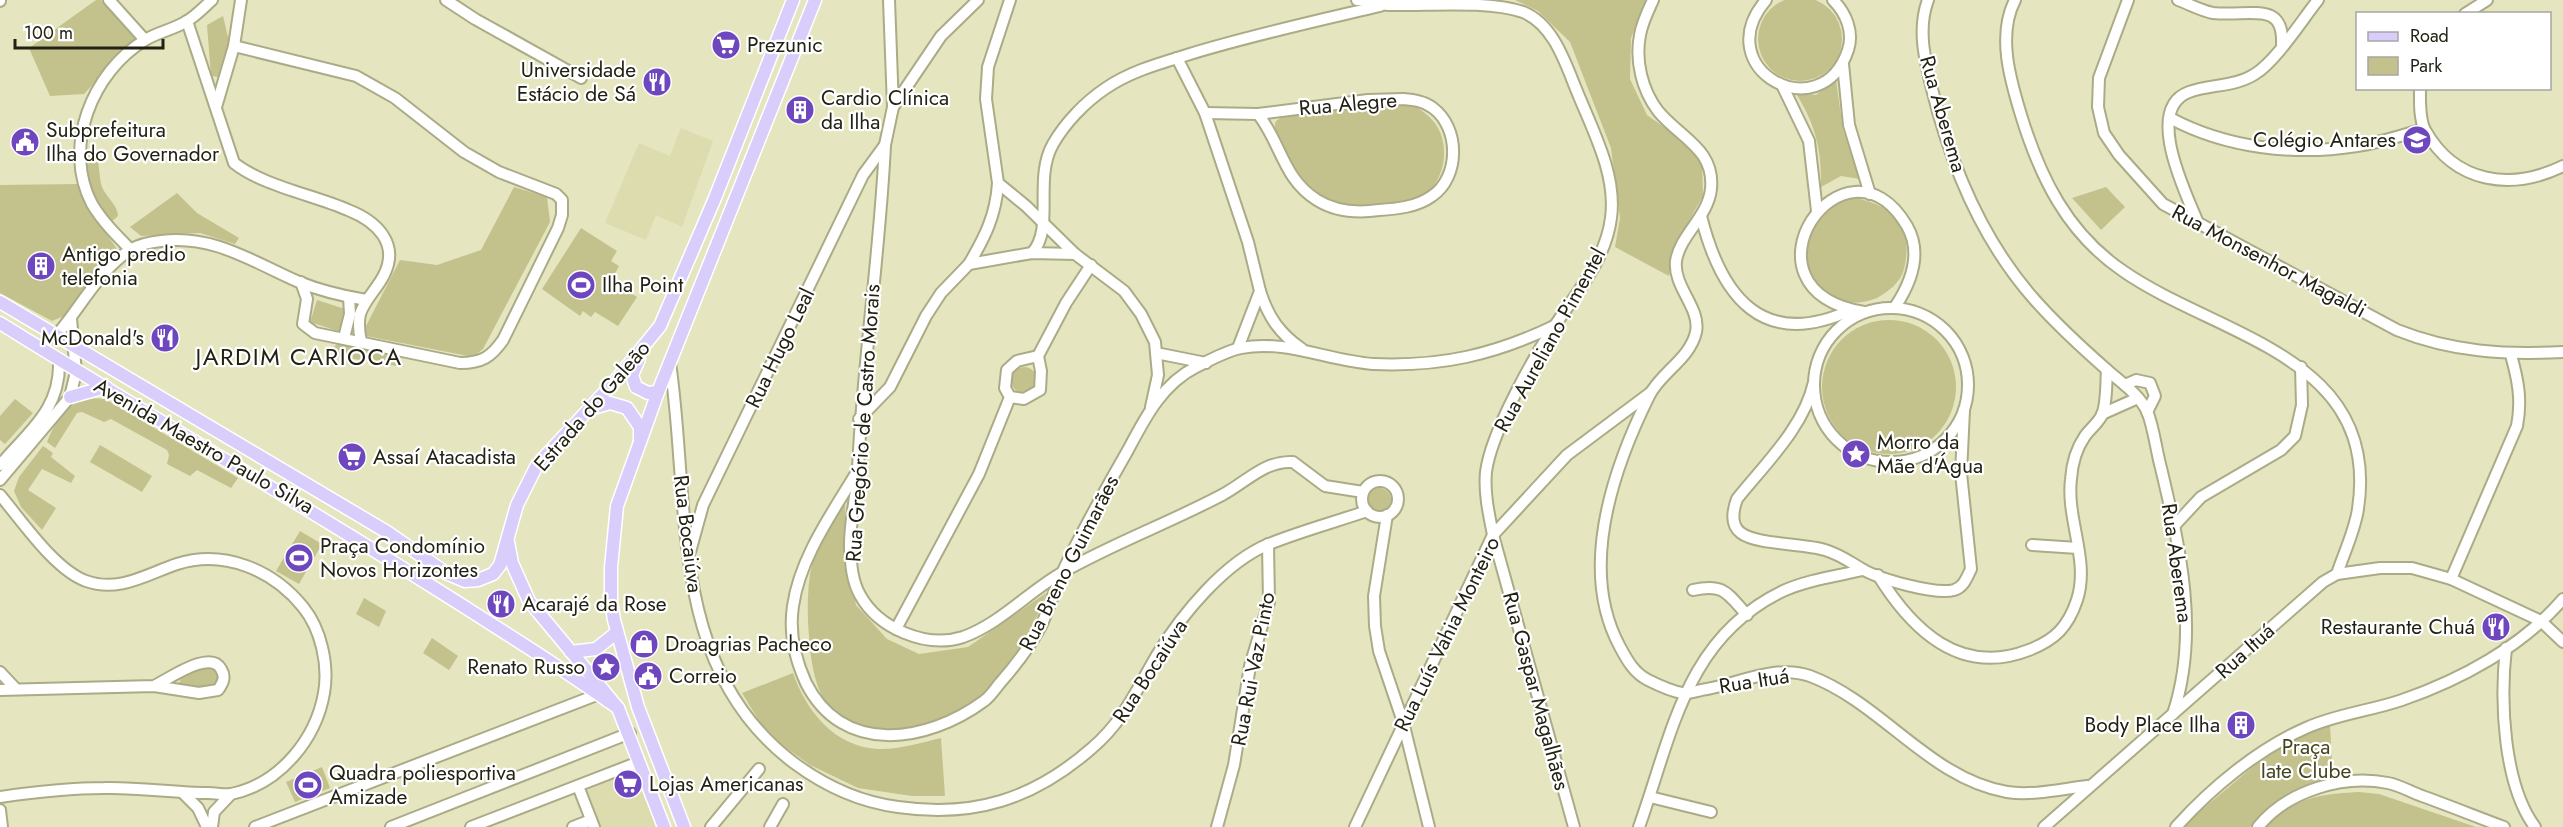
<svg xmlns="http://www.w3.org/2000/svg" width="2563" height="827" font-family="Jost,sans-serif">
<rect width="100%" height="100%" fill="#e5e5bf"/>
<!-- built -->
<g fill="#dcdcae">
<path d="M 681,128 L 713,141 L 682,227 L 656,215 L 646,240 L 605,223 L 639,143 L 670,156 Z"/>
<path d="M 626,769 L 636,774 L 656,827 L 597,827 L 585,789 Z"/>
</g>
<!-- green -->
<g fill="#c3c28d">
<circle cx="1800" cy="39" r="42"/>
<path d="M 96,0 L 101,0 L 135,39 L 84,94 L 50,96 L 29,48 Z"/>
<path d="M 1515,0 L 1647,0 L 1631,38 L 1630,79 L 1647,115 L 1685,142 L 1702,159 L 1703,196 L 1678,240 L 1669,276 L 1615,247 L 1620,218 L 1611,148 L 1570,42 L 1538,11 Z"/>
<path d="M 223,16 L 231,50 L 219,77 L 211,76 L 207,25 Z"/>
<path d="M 1836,80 L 1843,130 L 1860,179 L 1841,176 L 1821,187 C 1822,150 1815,123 1795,92 L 1816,95 Z"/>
<path d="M 1411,104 C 1422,110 1432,117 1438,128 C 1451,152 1443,187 1417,199 C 1406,205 1394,205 1381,206 C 1341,208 1304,201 1286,159 C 1282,148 1271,132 1276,121 L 1285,115 Z"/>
<path d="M 93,150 C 101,161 98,175 102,187 C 106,197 118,205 118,216 L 111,222 L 106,218 L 88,181 L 85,151 Z"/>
<path d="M 77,184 L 86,204 L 119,252 L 103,266 L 69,314 L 52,321 L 0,293 L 0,185 Z"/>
<path d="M 514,187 L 547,197 L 550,222 L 483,349 L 473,357 L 366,336 L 366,326 L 400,260 L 437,265 L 481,250 Z"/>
<path d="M 2106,187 L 2125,207 L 2101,230 L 2072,198 Z"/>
<path d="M 177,193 L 197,213 L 239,238 L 235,244 L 200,233 L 141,236 L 130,227 Z"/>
<path d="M 1855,198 C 1894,205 1914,229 1904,269 C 1901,282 1888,292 1877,298 C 1827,319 1788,266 1813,222 C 1815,219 1817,213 1820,210 C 1828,203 1844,200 1855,198 Z"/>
<path d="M 581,228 L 617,251 L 611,261 L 619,266 L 611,281 L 637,297 L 618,326 L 595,312 L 591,317 L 583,311 L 580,316 L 542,289 Z"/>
<path d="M 317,300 L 348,310 L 341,332 L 310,322 Z"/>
<circle cx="1889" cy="387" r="67"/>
<path d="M 338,343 L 400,357 L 404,367 L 335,356 L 332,349 Z"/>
<circle cx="1024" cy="380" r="13"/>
<path d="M 91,398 L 105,399 L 119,407 L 238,478 L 231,488 L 197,470 L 190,476 L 167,464 L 169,455 L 167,450 L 111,419 L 104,422 L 82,412 L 77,413 L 55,448 L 47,442 C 55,422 68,401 91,398 Z"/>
<path d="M 15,399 L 33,413 L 5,444 L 0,440 L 0,416 Z"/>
<path d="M 100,445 L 152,476 L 142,492 L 90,462 Z"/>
<path d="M 43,446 L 53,453 L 51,457 L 75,476 L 71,483 L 42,469 L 28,490 L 56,508 L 42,530 L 21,507 L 14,491 L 19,477 Z"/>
<circle cx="1379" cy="500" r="12"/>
<path d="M 845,494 L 846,556 L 856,605 L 887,639 L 919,654 L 968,647 L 1046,593 C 1036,625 1009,674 982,696 C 944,728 865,748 828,705 C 815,690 810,657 809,636 C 807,613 807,586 812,564 C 817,542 836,514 845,494 Z"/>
<path d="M 300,531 L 322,544 L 299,584 L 276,571 Z"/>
<path d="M 364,598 L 386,611 L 379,627 L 356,614 Z"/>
<path d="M 432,638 L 458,656 L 449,670 L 423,653 Z"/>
<path d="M 203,666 L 214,668 L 219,675 L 215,685 L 205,688 L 179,683 L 181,679 Z"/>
<path d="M 793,673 C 806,710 833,746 877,749 C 898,750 920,743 941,738 L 945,796 L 912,796 L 858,788 L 810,765 L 767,734 L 742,693 Z"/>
<path d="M 2321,723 L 2330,726 L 2333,779 C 2293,788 2278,797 2250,827 L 2181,827 L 2273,750 Z"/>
<path d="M 322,767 L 330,788 L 295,802 L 286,782 Z"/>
<path d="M 2359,792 L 2379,794 L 2476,827 L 2264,827 C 2295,798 2318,794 2359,792 Z"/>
</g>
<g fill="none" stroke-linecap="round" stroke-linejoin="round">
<!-- minor casing -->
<g stroke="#abab87" stroke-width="14">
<g id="minor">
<path d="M 109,0 L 145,40"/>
<path d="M 446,0 L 475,19 L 581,78"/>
<path d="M 889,0 L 893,107 L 885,145 C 880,253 863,360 858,468 C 857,495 849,522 850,549 C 851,564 852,581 860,595 C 878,628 926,649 963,637 C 1000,624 1029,591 1063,572 C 1114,543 1169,523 1222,495 C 1245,483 1265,460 1293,462 L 1325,486 L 1363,492"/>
<path d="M 1010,0 L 988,67 L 986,99 L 998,183 L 1026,206 L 1075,254"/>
<path d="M 1357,0 C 1368,1 1378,4 1389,5 C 1429,6 1486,0 1523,12 C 1553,24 1565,62 1576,89 C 1592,129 1617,174 1611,218 C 1606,257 1581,287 1560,318 C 1536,352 1491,432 1486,472 C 1484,493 1489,515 1493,535 L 1574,827"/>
<path d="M 1653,0 C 1648,11 1642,23 1640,35 C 1635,61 1642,90 1658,111 C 1680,138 1715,149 1711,189 C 1708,217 1680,235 1676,261 C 1673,287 1701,308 1696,332 C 1690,359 1660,373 1649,396 C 1613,469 1578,570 1620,647 C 1627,660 1634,673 1648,680 C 1658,685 1670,691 1682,693 C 1690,694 1699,690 1707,689 C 1740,683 1777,664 1810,676 C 1882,703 1930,779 2007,792 C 2032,796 2062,789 2087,786"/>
<path d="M 1766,0 C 1707,69 1821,131 1848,50 C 1854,32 1846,13 1833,0"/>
<path d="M 1928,0 C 1917,29 1925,60 1932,89 C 1951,166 1981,239 2034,299 C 2056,324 2081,347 2106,369 C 2120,382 2138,393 2147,411 C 2154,428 2156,450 2161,468 C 2180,548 2200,633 2173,714"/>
<path d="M 2015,0 C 1997,35 2010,79 2021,115 C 2040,177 2067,233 2123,271 C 2218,337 2381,356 2358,509 C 2355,530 2344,553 2337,574"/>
<path d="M 2128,0 L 2099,78 L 2098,107 L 2104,133 L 2119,155 L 2163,204 L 2397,330 C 2452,352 2505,355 2563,352"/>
<path d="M 2178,0 C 2189,4 2202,11 2213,13 C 2249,17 2284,0 2282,44"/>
<path d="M 0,1 L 0,0"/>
<path d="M 2465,14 L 2487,0"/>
<path d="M 187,21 L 234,163 C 263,186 314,195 348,210 C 376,221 400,243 384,275 C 377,289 365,299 360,314 C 358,323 359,332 361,341"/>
<path d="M 234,46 L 356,76 L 395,98 L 464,152 L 499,172 L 556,194 L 562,200 L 562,215 L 558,228 L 503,340 C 491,357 482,363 460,363 L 315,333 L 303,324 L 307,299 L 301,282"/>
<path d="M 1177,58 L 1205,113 L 1248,242 L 1260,291 L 1238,348"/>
<path d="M 1843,64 L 1849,125 L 1870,194"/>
<path d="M 1783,87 L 1809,141 L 1817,211"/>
<path d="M 2420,88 C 2420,100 2419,119 2425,130 C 2455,184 2512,191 2563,166"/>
<path d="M 1403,99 C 1414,100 1424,101 1433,108 C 1460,128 1460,177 1432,196 C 1417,207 1396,209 1379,210 C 1358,213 1336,212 1317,200 C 1283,179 1281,143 1258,114 L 1368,100 Z"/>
<path d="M 216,107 L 234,46 L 241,0"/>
<path d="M 893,107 L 941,36 L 978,0"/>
<path d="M 1205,113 L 1258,114"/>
<path d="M 2170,118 C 2226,148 2294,156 2357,146 C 2380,143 2402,135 2424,129"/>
<path d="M 1701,216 C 1721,296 1762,351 1851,310"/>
<path d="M 2198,223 C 2187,195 2143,109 2189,92 C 2211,84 2235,87 2255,74 C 2276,61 2302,20 2318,0"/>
<path d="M 131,250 C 117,236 102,221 92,204 C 62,147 92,72 145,40 C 158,32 175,29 187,21 C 196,16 204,7 212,0"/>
<path d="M 1032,253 C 1055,228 1033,179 1053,144 C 1065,123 1085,102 1106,88 C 1131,71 1161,63 1190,54 C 1252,35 1316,21 1380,6"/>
<path d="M 969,264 C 985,237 996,215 998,183"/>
<path d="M 1260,291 C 1268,317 1280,334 1302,349"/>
<circle cx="1891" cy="385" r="77"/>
<path d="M 1864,312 C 1728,289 1845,121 1907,226 C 1923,254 1911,283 1895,307"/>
<path d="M 55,337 C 79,310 99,270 130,250 C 138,245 151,242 161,241 C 213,234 253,262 299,282 C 321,291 343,296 366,300"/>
<path d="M 344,338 L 350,314 L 349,297"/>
<path d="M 1156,353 L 1206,363"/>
<path d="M 670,363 C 691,503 666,667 794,763 C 825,786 859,802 898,807 C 974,818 1034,799 1092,748 C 1123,722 1137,689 1157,655 C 1182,614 1225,562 1269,544 C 1301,531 1335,522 1367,511"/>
<path d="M 1814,382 C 1804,427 1765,464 1737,499 C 1733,510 1730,525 1741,533 C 1757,545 1803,543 1825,550 C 1839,554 1850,562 1862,569 C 1879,579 1935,595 1954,590 C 1964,587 1967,577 1971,569 L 1961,473 L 1964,410"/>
<path d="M 2125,385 L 2136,380 L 2150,383 L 2155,396 L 2147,412"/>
<path d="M 1010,397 L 1024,399 L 1040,390 L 1041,371 L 1038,356 L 1066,303 L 1091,265"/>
<path d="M 2102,414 L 2138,398"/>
<path d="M 859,419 L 890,387 L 926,316 L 941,293 L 969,264 L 1032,253 L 1075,254 L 1124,291 L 1141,314 L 1155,342 L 1158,375 L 1151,407"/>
<path d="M 0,465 C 30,430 61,409 59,360"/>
<path d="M 858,470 C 833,512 800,557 793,606 C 789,632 795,659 806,683 C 843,756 927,743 984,701 C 990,697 995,689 1000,683 C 1016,665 1031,645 1042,624 C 1050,605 1056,586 1065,567 C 1084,527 1106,489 1128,450 C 1145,418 1162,384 1196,367 C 1210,360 1226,351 1241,348 C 1286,339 1328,361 1373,364 C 1440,367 1494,355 1554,326"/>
<path d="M 0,480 L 70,397 L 76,372 L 71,319"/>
<circle cx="1380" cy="499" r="18"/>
<path d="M 0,495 C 22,521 55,570 86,581 C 119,593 147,574 177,564 C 224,549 273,570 303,607 C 321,629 329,665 324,693 C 316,739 280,784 231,794 C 224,795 216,793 208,793 C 174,793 139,787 104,788 C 69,788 35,792 0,797"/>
<path d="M 1387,515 L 1374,596 L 1375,626 L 1379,651 L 1403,722 L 1429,827"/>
<path d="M 2174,526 L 2201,497 L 2281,450 L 2295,436 L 2302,405 L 2301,367"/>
<path d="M 2032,545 L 2078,548"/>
<path d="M 690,552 L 703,505 L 863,175 L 885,145"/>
<path d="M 1878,575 C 1912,630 1960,677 2029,650 C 2055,640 2068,627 2077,600 C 2090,561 2066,519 2071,479 C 2072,464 2076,449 2085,436 C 2090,429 2098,423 2102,415 C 2107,403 2106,383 2107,370"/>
<path d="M 2451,579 L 2517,426 C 2522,400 2518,380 2511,355"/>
<path d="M 1693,590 C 1724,583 1727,593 1747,615"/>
<path d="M 896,629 L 979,474 L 1010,397 L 1005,388 L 1007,370 L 1017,361 L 1038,356"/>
<path d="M 2506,648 C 2500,700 2503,784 2535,827"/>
<path d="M 0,672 L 15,688"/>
<path d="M 0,690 L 154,686 L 199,693 L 218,690 C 223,683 226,677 221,669 C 210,649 169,679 154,686"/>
<path d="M 578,786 L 594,827"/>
<path d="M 183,793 L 198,808 L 207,827"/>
<path d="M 1650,797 L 1711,812"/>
<path d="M 0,810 L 2,827"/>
<path d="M 212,827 L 214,812 L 231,794"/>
<path d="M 255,827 L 599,694"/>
<path d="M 391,827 L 630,733"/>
<path d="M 471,827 L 639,762"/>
<path d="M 573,827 L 591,820"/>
<path d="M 711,827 L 759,769"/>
<path d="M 770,827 L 783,804"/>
<path d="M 1217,827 L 1234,765 L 1250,666 L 1269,602 L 1268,544"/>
<path d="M 1355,827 L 1493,535 L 1567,455 L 1650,393"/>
<path d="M 1639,827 C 1672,735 1685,638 1783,591 C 1807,580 1837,576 1863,570"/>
<path d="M 2044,827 L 2323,582 L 2337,574 L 2380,568 L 2412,568 L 2451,579 L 2541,621 L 2563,642"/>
<path d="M 2176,827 C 2211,788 2258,749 2306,728 C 2337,714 2370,711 2402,700 C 2460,680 2522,647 2563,599"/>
<path d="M 2258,827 C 2287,791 2343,774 2388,783 C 2399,785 2411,792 2422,796 C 2450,806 2477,817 2504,827"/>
</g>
</g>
<!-- major casing -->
<g stroke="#fff" stroke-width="15">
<g id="major">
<path d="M 0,302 L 387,532 L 446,573 L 465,581 L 478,580 L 493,574 L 500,565 L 517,505 L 537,465 L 616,380 L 660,326 L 715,198 L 793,0"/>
<path d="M 0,323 C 157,421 318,513 474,613 C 523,644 571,674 618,708"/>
<path d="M 639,359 L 632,375 L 636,387 L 648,393 L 658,392"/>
<path d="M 70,397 L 106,387"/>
<path d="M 593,408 L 610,403 L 627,408 L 640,427 L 640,441"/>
<path d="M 508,542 L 512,563 L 529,601 L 618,708 L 664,827"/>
<path d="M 571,652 L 596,649 L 616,633"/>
<path d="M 684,827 L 638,707 L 614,620 L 611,600 L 611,567 L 617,506 L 658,392 L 815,0"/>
</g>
</g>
<!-- minor -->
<use href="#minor" stroke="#fff" stroke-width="10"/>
<!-- major -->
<use href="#major" stroke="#d9cefb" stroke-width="12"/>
</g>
<!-- icons -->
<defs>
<g id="supermarket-disc" transform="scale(1.5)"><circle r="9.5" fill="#6e46be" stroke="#fff"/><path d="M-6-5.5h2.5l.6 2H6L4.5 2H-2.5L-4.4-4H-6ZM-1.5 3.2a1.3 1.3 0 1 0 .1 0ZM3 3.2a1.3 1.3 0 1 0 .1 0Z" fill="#fff"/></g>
<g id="restaurant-disc" transform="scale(1.5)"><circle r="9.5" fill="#6e46be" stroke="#fff"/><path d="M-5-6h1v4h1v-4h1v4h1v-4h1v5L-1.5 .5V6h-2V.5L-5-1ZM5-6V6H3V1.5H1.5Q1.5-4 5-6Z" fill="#fff"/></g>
<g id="building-disc" transform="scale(1.5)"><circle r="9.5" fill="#6e46be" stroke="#fff"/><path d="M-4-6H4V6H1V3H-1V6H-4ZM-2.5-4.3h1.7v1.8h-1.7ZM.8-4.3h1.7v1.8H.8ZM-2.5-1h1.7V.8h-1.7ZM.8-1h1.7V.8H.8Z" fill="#fff"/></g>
<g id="school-disc" transform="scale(1.5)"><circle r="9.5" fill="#6e46be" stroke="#fff"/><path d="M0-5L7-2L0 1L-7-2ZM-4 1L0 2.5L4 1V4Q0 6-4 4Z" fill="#fff"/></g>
<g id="civic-disc" transform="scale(1.5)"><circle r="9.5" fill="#6e46be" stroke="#fff"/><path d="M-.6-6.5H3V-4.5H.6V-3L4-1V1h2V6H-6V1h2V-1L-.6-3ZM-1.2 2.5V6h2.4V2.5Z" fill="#fff"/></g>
<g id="stadium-disc" transform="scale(1.5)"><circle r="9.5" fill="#6e46be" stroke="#fff"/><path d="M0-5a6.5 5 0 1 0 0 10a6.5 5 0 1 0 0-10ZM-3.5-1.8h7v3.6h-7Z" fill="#fff"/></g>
<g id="sight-disc" transform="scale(1.5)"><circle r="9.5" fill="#6e46be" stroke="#fff"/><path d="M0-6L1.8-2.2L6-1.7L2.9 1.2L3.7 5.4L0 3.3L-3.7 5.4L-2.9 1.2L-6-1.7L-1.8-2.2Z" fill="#fff"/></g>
<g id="shop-disc" transform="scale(1.5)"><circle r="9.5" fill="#6e46be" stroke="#fff"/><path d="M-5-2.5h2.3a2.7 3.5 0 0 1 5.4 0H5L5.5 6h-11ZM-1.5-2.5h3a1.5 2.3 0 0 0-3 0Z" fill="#fff"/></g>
</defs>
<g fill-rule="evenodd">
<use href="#supermarket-disc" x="726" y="45"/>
<use href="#restaurant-disc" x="657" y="82"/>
<use href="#building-disc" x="800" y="110"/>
<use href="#school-disc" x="2417" y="140"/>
<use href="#civic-disc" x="25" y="142"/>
<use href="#building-disc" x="41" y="266"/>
<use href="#stadium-disc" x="581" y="285"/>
<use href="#restaurant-disc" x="165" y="338"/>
<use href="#sight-disc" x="1856" y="454"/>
<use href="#supermarket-disc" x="352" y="457"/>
<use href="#stadium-disc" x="299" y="558"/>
<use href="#restaurant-disc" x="501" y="604"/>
<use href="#restaurant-disc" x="2496" y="627"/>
<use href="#shop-disc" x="644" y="644"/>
<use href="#sight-disc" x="606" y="667"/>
<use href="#civic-disc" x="648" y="676"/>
<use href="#building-disc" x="2241" y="725"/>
<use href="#supermarket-disc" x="628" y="784"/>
<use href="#stadium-disc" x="308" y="785"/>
</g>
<g text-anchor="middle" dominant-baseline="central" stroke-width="4.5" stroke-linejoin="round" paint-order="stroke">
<!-- poi labels -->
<g font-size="21" fill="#222214" stroke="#fff" text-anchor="start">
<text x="747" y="45">Prezunic</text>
<text x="636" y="70" text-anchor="end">Universidade<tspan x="636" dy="24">Estácio de Sá</tspan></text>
<text x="821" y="98">Cardio Clínica<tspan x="821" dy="24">da Ilha</tspan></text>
<text x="46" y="130">Subprefeitura<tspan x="46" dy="24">Ilha do Governador</tspan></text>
<text x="2396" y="140" text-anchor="end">Colégio Antares</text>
<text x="62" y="254">Antigo predio<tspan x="62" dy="24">telefonia</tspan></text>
<text x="602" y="285">Ilha Point</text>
<text x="144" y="338" text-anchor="end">McDonald's</text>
<text x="1877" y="442">Morro da<tspan x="1877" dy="24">Mãe d'Água</tspan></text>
<text x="373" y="457">Assaí Atacadista</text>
<text x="320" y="546">Praça Condomínio<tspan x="320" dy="24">Novos Horizontes</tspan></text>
<text x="522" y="604">Acarajé da Rose</text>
<text x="2475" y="627" text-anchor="end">Restaurante Chuá</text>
<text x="665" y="644">Droagrias Pacheco</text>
<text x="585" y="667" text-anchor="end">Renato Russo</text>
<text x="669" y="676">Correio</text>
<text x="2220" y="725" text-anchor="end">Body Place Ilha</text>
<text x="329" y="773">Quadra poliesportiva<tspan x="329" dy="24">Amizade</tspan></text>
<text x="649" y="784">Lojas Americanas</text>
</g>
<!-- street labels -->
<g font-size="21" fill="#222214" stroke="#fff">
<text transform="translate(1348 104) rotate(-5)">Rua Alegre</text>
<text transform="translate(1943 114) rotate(74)">Rua Aberema</text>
<text transform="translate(2269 261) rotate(28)">Rua Monsenhor Magaldi</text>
<text transform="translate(1550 340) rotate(-61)">Rua Aureliano Pimentel</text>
<text transform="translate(780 348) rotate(-64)">Rua Hugo Leal</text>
<text transform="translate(592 406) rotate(-49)">Estrada do Galeão</text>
<text transform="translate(863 423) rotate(-86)">Rua Gregório de Castro Morais</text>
<text transform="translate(204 446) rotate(30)">Avenida Maestro Paulo Silva</text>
<text transform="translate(688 534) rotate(83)">Rua Bocaiúva</text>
<text transform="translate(1069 563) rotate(-63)">Rua Breno Guimarães</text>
<text transform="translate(2177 563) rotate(82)">Rua Aberema</text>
<text transform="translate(1447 634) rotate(-64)">Rua Luís Vahia Monteiro</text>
<text transform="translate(2245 651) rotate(-42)">Rua Ituá</text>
<text transform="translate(1253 669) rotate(-79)">Rua Rui Vaz Pinto</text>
<text transform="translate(1150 671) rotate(-57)">Rua Bocaiúva</text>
<text transform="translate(1754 681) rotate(-9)">Rua Ituá</text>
<text transform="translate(1536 691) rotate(75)">Rua Gaspar Magalhães</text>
</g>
<!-- park labels -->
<g font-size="21" fill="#47451f" stroke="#fff">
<text x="2306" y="747">Praça<tspan x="2306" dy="24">Iate Clube</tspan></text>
</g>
<!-- quarter labels -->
<g font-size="24" letter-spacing="1.5" fill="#222214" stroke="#fff">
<text x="299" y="356">JARDIM CARIOCA</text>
</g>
</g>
<!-- legend -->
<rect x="2356" y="12" width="195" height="78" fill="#ffffff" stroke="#a7a7a1" stroke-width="1.5"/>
<rect x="2368" y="32" width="30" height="9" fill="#d9cefb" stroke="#a7a7a1" stroke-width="1.5"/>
<text x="2410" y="42" font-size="18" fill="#222214">Road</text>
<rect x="2368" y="57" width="30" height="18" fill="#c3c28d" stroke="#a7a7a1" stroke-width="1.5"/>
<text x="2410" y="72" font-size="18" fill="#222214">Park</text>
<!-- scale -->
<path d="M15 39v9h148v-9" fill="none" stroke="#222214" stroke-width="3"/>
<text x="24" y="39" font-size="18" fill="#222214" stroke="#ffffff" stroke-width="4.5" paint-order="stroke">100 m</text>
</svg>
